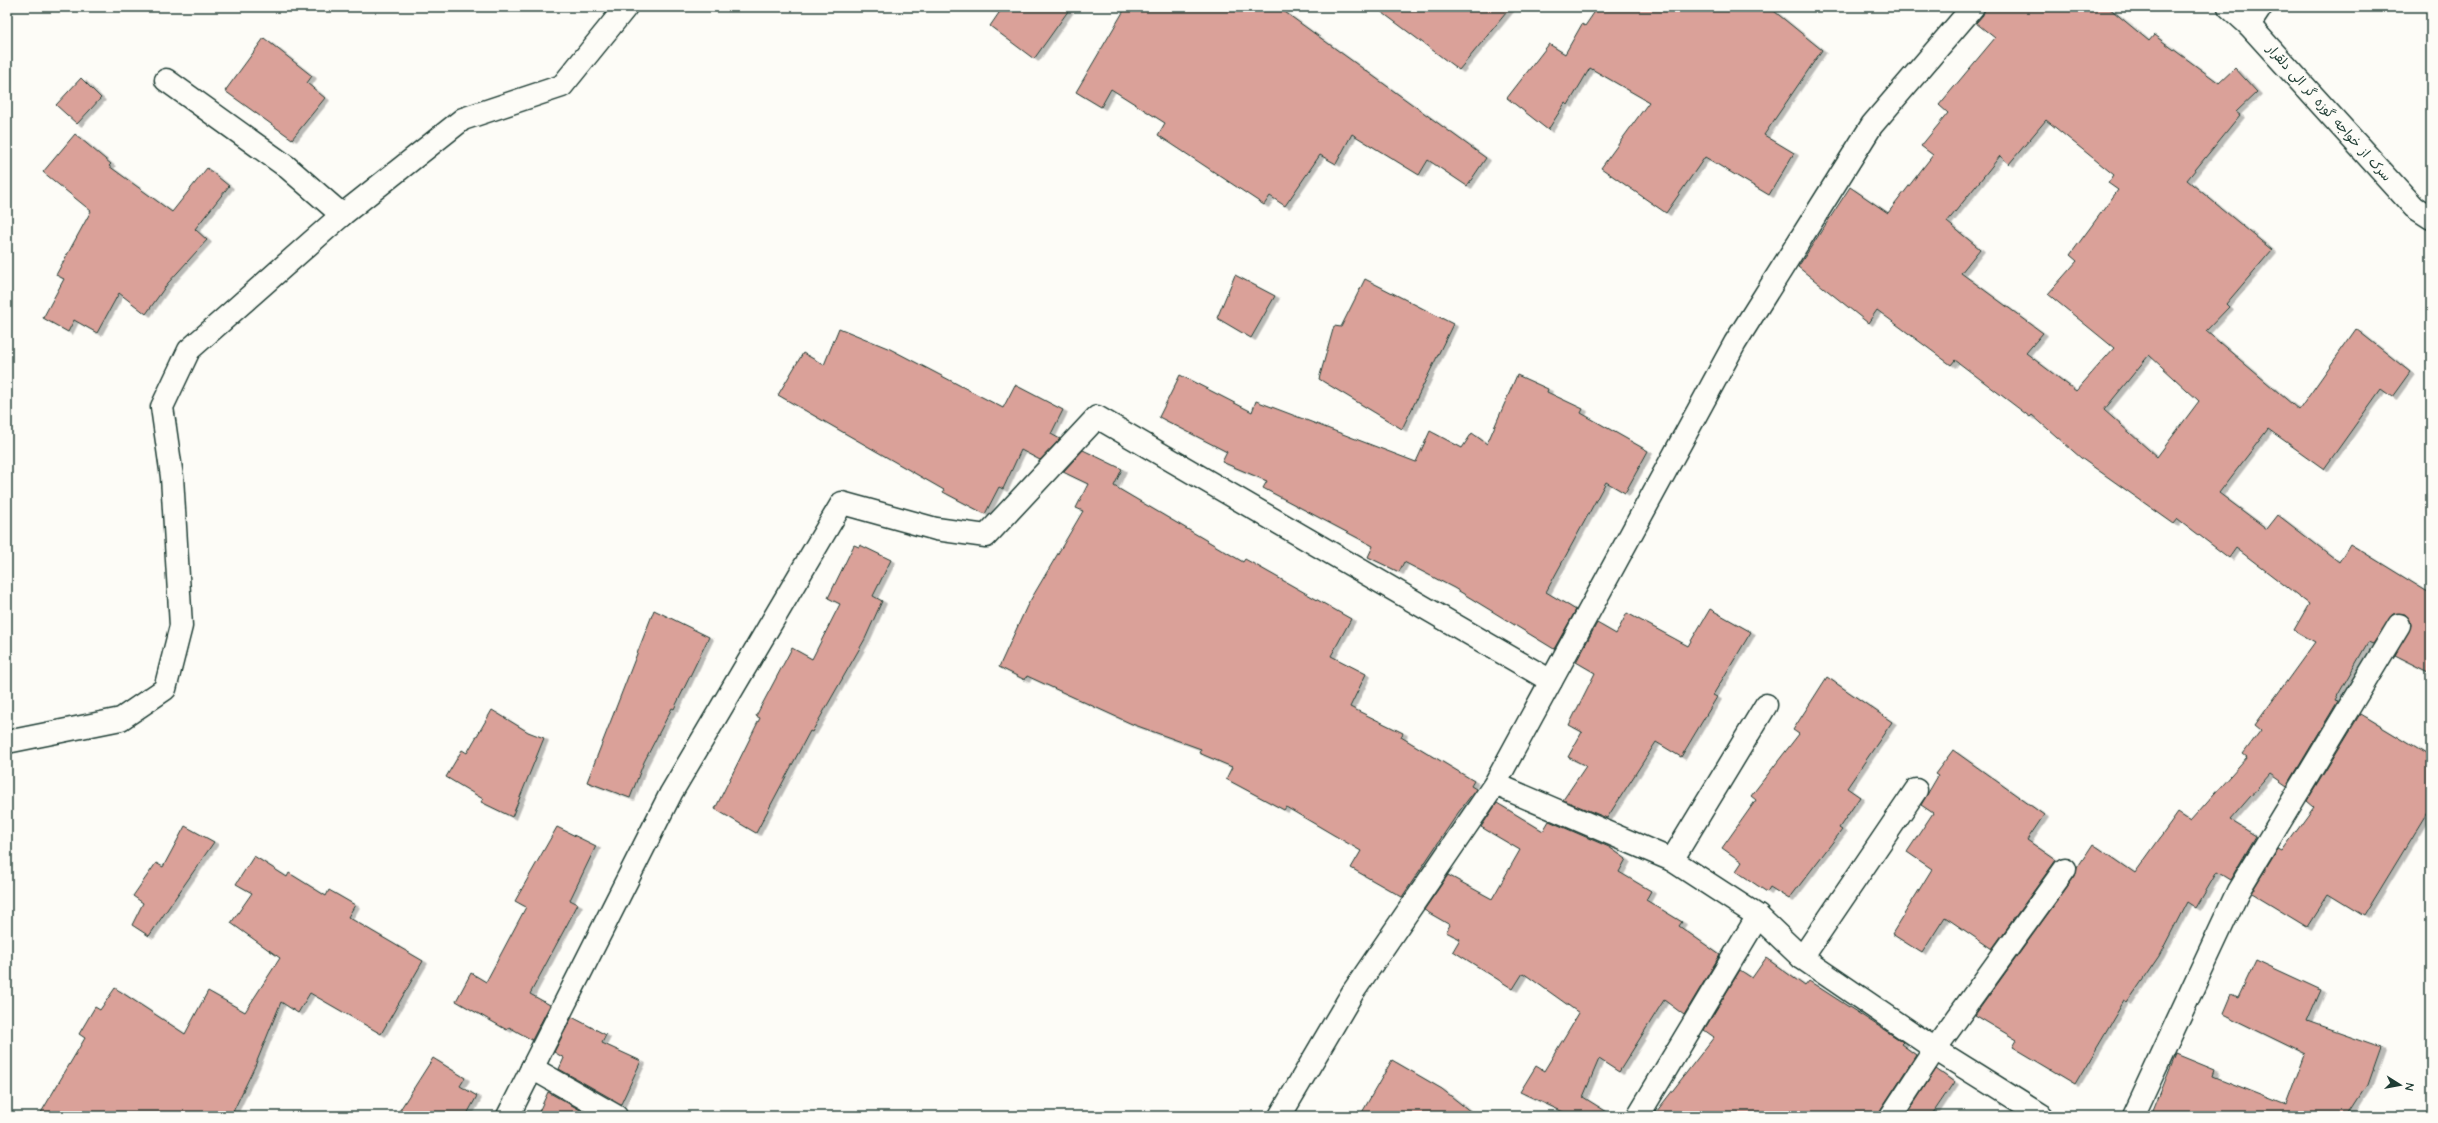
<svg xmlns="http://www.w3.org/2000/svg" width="2438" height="1123" font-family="'Architects Daughter','Playpen Sans Arabic',sans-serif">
<defs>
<filter id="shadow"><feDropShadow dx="4.5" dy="2.5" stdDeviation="0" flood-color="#0004"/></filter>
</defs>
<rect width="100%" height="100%" fill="#fdfcf7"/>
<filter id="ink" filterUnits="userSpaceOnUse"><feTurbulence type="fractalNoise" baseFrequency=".025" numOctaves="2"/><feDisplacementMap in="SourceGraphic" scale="8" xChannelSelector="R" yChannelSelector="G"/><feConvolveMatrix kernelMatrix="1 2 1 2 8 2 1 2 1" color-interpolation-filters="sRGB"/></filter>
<g filter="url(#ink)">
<!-- building -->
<g fill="#daa199" stroke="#1f3d34" fill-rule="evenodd" filter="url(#shadow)">
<path d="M 1003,7 L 1071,7 L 1034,59 L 990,26 Z"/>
<path d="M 1126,7 L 1278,7 L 1486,158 L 1467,186 L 1428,160 L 1419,175 L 1352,134 L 1336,164 L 1320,155 L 1285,206 L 1270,196 L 1264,205 L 1158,135 L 1165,123 L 1111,89 L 1101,107 L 1076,92 Z"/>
<path d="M 1375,7 L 1511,7 L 1459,70 Z"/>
<path d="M 1598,7 L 1769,7 L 1822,50 L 1764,135 L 1794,153 L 1769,195 L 1705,157 L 1666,213 L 1601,168 L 1649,102 L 1590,68 L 1568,105 L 1565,103 L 1548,130 L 1507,98 L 1549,44 L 1565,54 L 1582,24 L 1585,26 Z"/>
<path d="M 1985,7 L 2108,7 L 2149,41 L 2154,35 L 2219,83 L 2235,68 L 2257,92 L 2236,112 L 2240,115 L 2187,180 L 2272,250 L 2226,304 L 2229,307 L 2206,331 L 2299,410 L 2356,329 L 2410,372 L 2392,397 L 2381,389 L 2324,469 L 2268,429 L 2219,493 L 2267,529 L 2278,515 L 2339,562 L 2350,544 L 2431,594 L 2431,673 L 2395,655 L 2411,625 L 2405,614 L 2393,614 L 2373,644 L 2368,642 L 2335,700 L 2338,701 L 2287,786 L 2270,774 L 2230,820 L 2256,836 L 2230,880 L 2217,872 L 2196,908 L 2187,902 L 2159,956 L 2127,1003 L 2124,1001 L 2075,1084 L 2013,1047 L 2017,1040 L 1975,1015 L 2075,876 L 2077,868 L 2093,844 L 2135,873 L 2178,813 L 2190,821 L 2247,757 L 2243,754 L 2261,730 L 2255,725 L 2315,642 L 2294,630 L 2309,604 L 2236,548 L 2229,558 L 2178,519 L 2174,524 L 2081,458 L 2032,415 L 2030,417 L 1955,360 L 1951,365 L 1877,310 L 1868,323 L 1798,267 L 1850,187 L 1888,213 L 1933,155 L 1921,146 L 1948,113 L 1939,105 L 1995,38 L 1976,23 L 1983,15 ZM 2046,120 L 2114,175 L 2108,183 L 2118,190 L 2070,255 L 2077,261 L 2048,294 L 2114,348 L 2076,391 L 2026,353 L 2043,333 L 1961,273 L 1980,249 L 1947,222 L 2000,156 L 2009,164 ZM 2149,355 L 2199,401 L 2157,457 L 2104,410 Z"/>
<path d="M 264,38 L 312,76 L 307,83 L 325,98 L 292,139 L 225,91 Z"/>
<path d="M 81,78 L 101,98 L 77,124 L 56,105 Z"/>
<path d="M 75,134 L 111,164 L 109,166 L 172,212 L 207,168 L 229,186 L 195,229 L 207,240 L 168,283 L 146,314 L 119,293 L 97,333 L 74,320 L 68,332 L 43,318 L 64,279 L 56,275 L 91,211 L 43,172 Z"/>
<path d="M 1235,275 L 1275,296 L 1251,338 L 1217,318 Z"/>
<path d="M 1365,279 L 1453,324 L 1402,429 L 1319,379 L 1334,326 L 1341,327 Z"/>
<path d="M 839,328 L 890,349 L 1003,408 L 1015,385 L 1063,410 L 1051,434 L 1060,439 L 1040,460 L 1021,450 L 1003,489 L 999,487 L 985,514 L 943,492 L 944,490 L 778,395 L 803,353 L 824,365 Z"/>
<path d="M 1180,375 L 1252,412 L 1256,401 L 1416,462 L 1430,431 L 1462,448 L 1472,433 L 1487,444 L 1517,375 L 1548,389 L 1547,392 L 1583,409 L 1581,413 L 1648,451 L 1625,493 L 1606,482 L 1546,592 L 1576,610 L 1554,649 L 1454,588 L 1404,562 L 1399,572 L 1368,557 L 1373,546 L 1263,488 L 1267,481 L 1222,462 L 1227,452 L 1159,417 Z"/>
<path d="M 1083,450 L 1122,469 L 1114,486 L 1243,562 L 1245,559 L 1351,619 L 1331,656 L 1366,674 L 1350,707 L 1403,733 L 1401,737 L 1474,781 L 1471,786 L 1476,789 L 1458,813 L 1402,897 L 1351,868 L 1361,851 L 1286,807 L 1284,810 L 1226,779 L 1232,767 L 1199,753 L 1201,749 L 1132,724 L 1027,676 L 1025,680 L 999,667 L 1027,606 L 1083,511 L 1076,508 L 1088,484 L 1063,472 Z"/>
<path d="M 854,545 L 859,547 L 860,545 L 891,560 L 873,596 L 882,601 L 865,639 L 812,732 L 810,731 L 756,833 L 715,809 L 760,718 L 756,716 L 792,648 L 812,659 L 840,604 L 828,598 Z"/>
<path d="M 1710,609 L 1751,632 L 1713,695 L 1717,697 L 1681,757 L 1656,742 L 1607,818 L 1563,800 L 1586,766 L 1568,757 L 1582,732 L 1569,725 L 1595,673 L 1576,662 L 1597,623 L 1616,634 L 1627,613 L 1688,646 Z"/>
<path d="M 654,610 L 709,637 L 674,709 L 672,708 L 644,762 L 630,798 L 587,782 Z"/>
<path d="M 1827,677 L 1892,722 L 1847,788 L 1860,797 L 1839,828 L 1842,830 L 1789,899 L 1770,887 L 1767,892 L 1736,871 L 1742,862 L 1722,848 L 1756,800 L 1751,796 L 1799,734 L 1793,730 Z"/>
<path d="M 492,710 L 528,732 L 544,738 L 512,817 L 481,802 L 483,799 L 446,777 L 462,750 L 467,753 Z"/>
<path d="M 2360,714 L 2431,757 L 2431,806 L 2364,916 L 2328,894 L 2307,927 L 2251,893 L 2278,849 L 2282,851 L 2314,807 L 2307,801 Z"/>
<path d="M 1953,750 L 2044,815 L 2027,840 L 2056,860 L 1992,949 L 1945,917 L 1922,953 L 1892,934 L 1932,869 L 1907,852 L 1933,813 L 1921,805 L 1938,776 L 1935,774 Z"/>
<path d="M 1497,803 L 1543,831 L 1549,821 L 1609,847 L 1626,859 L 1619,872 L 1651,891 L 1646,900 L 1682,922 L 1679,926 L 1720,955 L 1684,1015 L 1664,1000 L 1619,1072 L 1599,1059 L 1583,1097 L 1607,1112 L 1605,1116 L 1572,1116 L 1520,1092 L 1536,1066 L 1544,1071 L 1579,1013 L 1523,973 L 1513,989 L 1453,951 L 1460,939 L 1446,932 L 1450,925 L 1424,910 L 1448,875 L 1492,899 L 1520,850 L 1481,827 Z"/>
<path d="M 185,826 L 214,842 L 149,936 L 132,925 L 143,903 L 133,896 L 156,863 L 163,867 Z"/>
<path d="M 557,827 L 596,846 L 570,900 L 578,904 L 530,994 L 550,1005 L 532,1040 L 509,1027 L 507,1030 L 456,1001 L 471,973 L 486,982 L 526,907 L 515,901 Z"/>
<path d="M 254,856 L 287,877 L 289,873 L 326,896 L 329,890 L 355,905 L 348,917 L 423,961 L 381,1034 L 310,993 L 298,1013 L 281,1002 L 255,1066 L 231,1116 L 39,1116 L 85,1038 L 79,1034 L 95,1007 L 100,1010 L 115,988 L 185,1034 L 208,991 L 245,1012 L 280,958 L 231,923 L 252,893 L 236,884 Z"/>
<path d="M 1766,958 L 1805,986 L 1809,981 L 1903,1042 L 1901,1044 L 1916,1055 L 1881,1109 L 1879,1116 L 1653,1116 L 1714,1037 L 1704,1030 L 1740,970 L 1752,978 Z"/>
<path d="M 2256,960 L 2321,990 L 2307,1022 L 2381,1048 L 2368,1085 L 2348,1116 L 2151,1116 L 2176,1054 L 2215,1070 L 2213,1076 L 2286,1105 L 2305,1054 L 2223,1014 L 2231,995 L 2238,998 Z"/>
<path d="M 572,1017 L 606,1035 L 602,1043 L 641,1061 L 621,1104 L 559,1069 L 564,1058 L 554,1052 Z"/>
<path d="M 433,1058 L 465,1078 L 460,1086 L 477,1096 L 466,1116 L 396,1116 Z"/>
<path d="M 1392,1060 L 1442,1089 L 1476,1116 L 1360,1116 Z"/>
<path d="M 1936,1069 L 1954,1082 L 1931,1116 L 1906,1116 Z"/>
<path d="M 548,1092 L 591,1116 L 537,1116 Z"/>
</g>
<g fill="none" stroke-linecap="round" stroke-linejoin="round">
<!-- minor casing -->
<g stroke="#1f3d34" stroke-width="25">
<g id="minor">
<path d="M 166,80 L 287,167 L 342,215"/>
<path d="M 7,742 L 121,719 L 165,689 L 181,626 L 172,477 L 162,407 L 189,350 L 342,215 L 463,119 L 562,86 L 626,7"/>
<path d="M 1495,784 L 1672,860 L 1758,916 L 1802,958 L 1935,1049 L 2042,1116"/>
<path d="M 1672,860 L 1766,705"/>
<path d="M 1802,958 L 1916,790"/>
<path d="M 532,1068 L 616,1116"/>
<path d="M 508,1116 L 671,793 L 842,503 L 936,529 L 986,536 L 1097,417 L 1551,681"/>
<path d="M 1638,1116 L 1758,916"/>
<path d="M 1891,1116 L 1935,1049 L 2065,869"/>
<path d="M 2133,1116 L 2238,891 L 2399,625"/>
</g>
</g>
<!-- tertiary casing -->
<g stroke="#1f3d34" stroke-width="25">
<g id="tertiary">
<path d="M 2229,7 L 2249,25 L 2414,207 L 2431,218"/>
<path d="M 2249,25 L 2261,7"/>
<path d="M 1280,1116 L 1353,992 L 1495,784 L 1735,343 L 1872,125 L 1973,7"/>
</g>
</g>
<!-- minor -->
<use href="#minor" stroke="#fdfcf7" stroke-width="22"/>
<!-- tertiary -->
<use href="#tertiary" stroke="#fdfcf7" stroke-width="22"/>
</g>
</g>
<g text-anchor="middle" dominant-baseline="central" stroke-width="4" stroke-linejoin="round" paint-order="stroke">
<!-- street labels -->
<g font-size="13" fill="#1f3d34" stroke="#fdfcf7">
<text transform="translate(2329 113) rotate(48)">سرک از خواجه گوزه گر الی دلقرار</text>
</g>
</g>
<!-- margin -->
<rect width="2438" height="1123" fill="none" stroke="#fdfcf7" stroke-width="24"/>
<rect x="12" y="12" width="2414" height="1099" fill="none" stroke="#1f3d34" stroke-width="1.5" filter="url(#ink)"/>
<!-- north arrow -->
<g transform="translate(2400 1085) rotate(101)" stroke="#fdfcf7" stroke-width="3" paint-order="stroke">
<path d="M0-3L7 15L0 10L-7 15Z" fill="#1f3d34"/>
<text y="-6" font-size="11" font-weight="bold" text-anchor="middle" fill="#1f3d34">N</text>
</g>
</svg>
